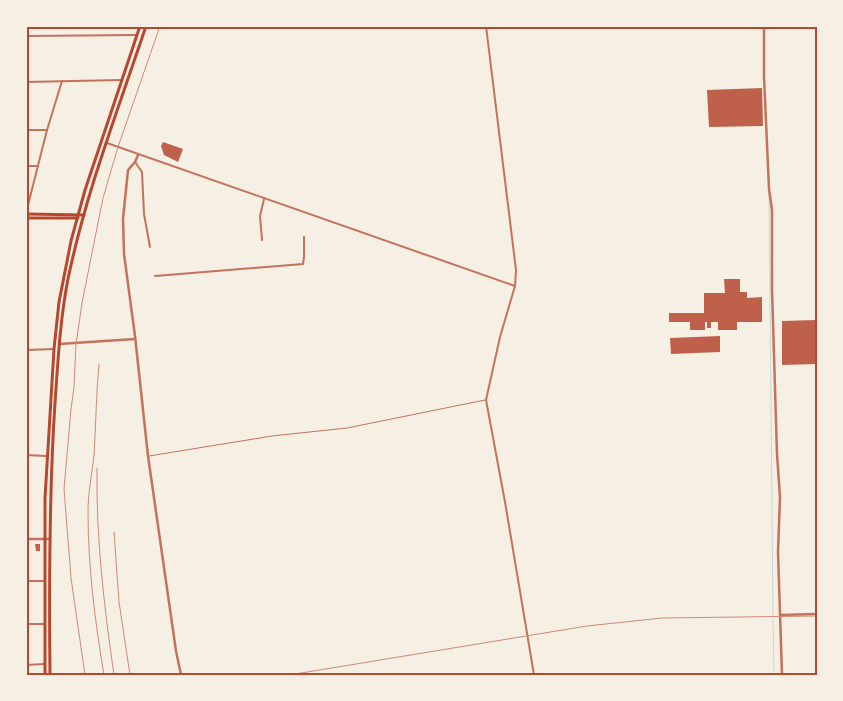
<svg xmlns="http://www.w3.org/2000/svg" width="843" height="701" font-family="Arial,sans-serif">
<rect width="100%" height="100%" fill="#f6efe4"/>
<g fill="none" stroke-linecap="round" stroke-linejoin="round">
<!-- stream -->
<g stroke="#c9d6d2" stroke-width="1">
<path d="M 769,194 L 773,616"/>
<path d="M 773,619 L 774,675"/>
</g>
</g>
<!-- building -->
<g fill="#bf614a">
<path d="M 762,88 L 763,126 L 709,127 L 707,90 Z"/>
<path d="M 163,142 L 183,149 L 178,162 L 164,155 L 161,146 Z"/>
<path d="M 724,279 L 740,279 L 740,292 L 747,292 L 747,298 L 762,297 L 762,322 L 737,322 L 737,330 L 718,330 L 718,322 L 711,322 L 711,328 L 707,328 L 707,322 L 705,322 L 705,330 L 690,330 L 690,322 L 669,322 L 669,313 L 704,313 L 704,293 L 725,293 Z"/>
<path d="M 817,320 L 817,364 L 782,365 L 782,321 Z"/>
<path d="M 720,336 L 720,352 L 671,354 L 670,338 Z"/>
<path d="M 35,544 L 40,544 L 40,551 L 36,551 Z"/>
</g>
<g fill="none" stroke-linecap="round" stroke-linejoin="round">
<!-- service -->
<path stroke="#c5725c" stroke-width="1" d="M 149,456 L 272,436 L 347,428 L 485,400"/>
<!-- minor -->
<g stroke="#c5725c" stroke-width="2">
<path d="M 486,26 L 516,270 L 515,286 L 500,337 L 486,400 L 505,502 L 534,675"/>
<path d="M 26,36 L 137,35"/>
<path d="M 26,82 L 121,80"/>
<path d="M 26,130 L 47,130"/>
<path d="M 107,143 L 515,286"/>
<path d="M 135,162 L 142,172 L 144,214 L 150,247"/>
<path d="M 26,166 L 38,166"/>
<path d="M 26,213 L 47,130 L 62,81"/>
<path d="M 262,240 L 260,216 L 264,199"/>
<path d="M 155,276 L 303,264 L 304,257 L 304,237"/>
<path d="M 26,350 L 54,349"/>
<path d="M 26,455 L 46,456"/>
<path d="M 26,581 L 44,581"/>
<path d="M 26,624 L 44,624"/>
<path d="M 26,665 L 44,664"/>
</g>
<!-- tertiary -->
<g stroke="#c5725c" stroke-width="2.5">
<path d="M 764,26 L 764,77 L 769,189 L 772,210 L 772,289 L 777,454 L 780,497 L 778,552 L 782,675"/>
<path d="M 138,155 L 135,162 L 128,170 L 123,219 L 124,254 L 135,336 L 148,456 L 176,651 L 181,675"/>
<path d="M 59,344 L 135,339"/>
<path d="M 26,539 L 50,539"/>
<path d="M 780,615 L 817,614"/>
</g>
<!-- primary -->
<g stroke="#b5482f" stroke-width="3">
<path d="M 26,214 L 84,215"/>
<path d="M 26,218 L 78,218"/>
<path d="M 45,675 L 45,498 L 54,349 L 59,302 L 71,241 L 85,190 L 140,26"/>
<path d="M 50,675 C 49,584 49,493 55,403 C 58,361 60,320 68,279 C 86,192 118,110 146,26"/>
</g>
<!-- rail -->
<g stroke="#cf8b77" stroke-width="1">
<path d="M 99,364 C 96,395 96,425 94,455 C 92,474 88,493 88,512 C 88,567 95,621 104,675"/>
<path d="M 97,468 C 96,538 104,606 114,675"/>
<path d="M 114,532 L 119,602 L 130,675"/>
<path d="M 85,675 L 71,578 L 64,489 L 71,409 L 74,387 L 76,344 L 82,303 L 103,198 L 118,147 L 160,26"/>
<path d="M 289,675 L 587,626 L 662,618 L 817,616"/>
</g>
</g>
<!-- border -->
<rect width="843" height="701" fill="none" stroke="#f6efe4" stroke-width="55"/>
<rect x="28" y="28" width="788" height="646" fill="none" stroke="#b5482f" stroke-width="2"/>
</svg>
